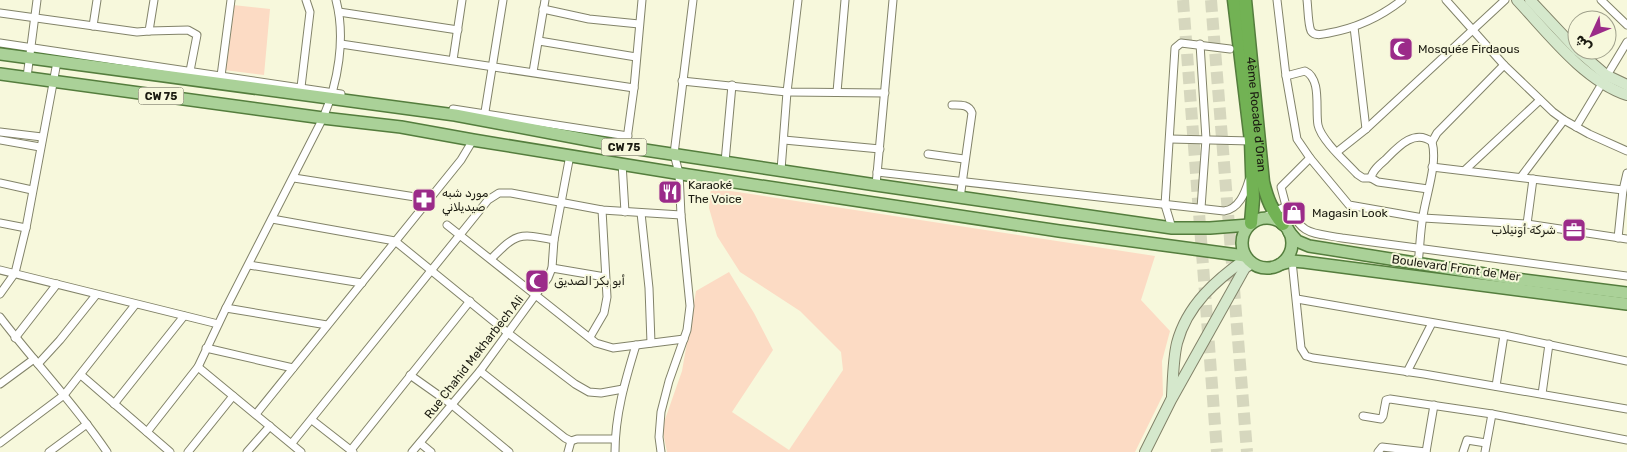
<svg xmlns="http://www.w3.org/2000/svg" width="1627" height="452" font-family="Rubik,'Noto Naskh Arabic',sans-serif">
<rect width="100%" height="100%" fill="#f7f8dc"/>
<!-- green -->
<g fill="#fcdbc4">
<path d="M 233,5 L 270,9 L 264,75 L 224,70 Z"/>
<path d="M 711,188 L 1155,256 L 1141,300 L 1170,331 L 1162,361 L 1163,395 L 1135,452 L 667,452 L 662,428 L 682,371 L 696,291 L 729,272 L 754,313 L 773,350 L 732,412 L 789,450 L 843,370 L 841,352 L 800,311 L 740,272 L 717,236 L 709,208 Z"/>
</g>
<g fill="none" stroke-linecap="round" stroke-linejoin="round">
<!-- highway-tunnel -->
<g stroke="#d6d7be" stroke-width="12" stroke-dasharray="12 6" stroke-linecap="butt">
<path d="M 1183,0 L 1217,452"/>
<path d="M 1211,0 L 1247,452"/>
</g>
<!-- street casing -->
<g stroke="#828369" stroke-width="9">
<g id="street">
<path d="M 1277,0 L 1286,76 L 1297,139 L 1310,158 L 1349,205 L 1423,218 L 1527,224 L 1627,239"/>
<path d="M 1307,0 C 1308,7 1308,25 1311,31 C 1315,37 1323,34 1329,33 C 1357,28 1379,18 1402,0"/>
<path d="M 1446,0 L 1504,65 L 1553,112 L 1564,120 L 1589,134 L 1627,151"/>
<path d="M 1601,0 L 1627,25"/>
<path d="M 543,9 L 589,19 L 639,24"/>
<path d="M 339,12 L 458,30"/>
<path d="M 0,13 L 137,32 L 149,31 L 154,0"/>
<path d="M 93,26 L 97,0"/>
<path d="M 1354,27 L 1366,129"/>
<path d="M 149,31 L 188,30 L 197,35 L 190,71"/>
<path d="M 539,41 L 636,57"/>
<path d="M 0,43 L 341,94"/>
<path d="M 341,44 L 634,88"/>
<path d="M 1200,44 L 1206,139 L 1201,208"/>
<path d="M 453,60 L 462,0"/>
<path d="M 533,72 L 545,0"/>
<path d="M 221,76 L 231,0"/>
<path d="M 1286,76 L 1305,71 C 1322,79 1315,109 1318,125 C 1321,140 1347,163 1357,174 L 1363,178 L 1371,178"/>
<path d="M 27,77 L 37,0"/>
<path d="M 682,81 L 787,92 L 885,93"/>
<path d="M 301,87 L 310,12 L 306,0"/>
<path d="M 837,92 L 845,0"/>
<path d="M 952,105 C 960,105 969,104 972,113 L 960,198"/>
<path d="M 453,109 L 628,136"/>
<path d="M 484,118 L 503,0"/>
<path d="M 1576,127 L 1627,42"/>
<path d="M 0,132 L 42,137"/>
<path d="M 627,139 L 634,88 L 642,0"/>
<path d="M 1170,139 L 1251,141"/>
<path d="M 0,140 L 40,147"/>
<path d="M 784,140 L 880,149"/>
<path d="M 1337,152 L 1366,129 L 1505,0"/>
<path d="M 928,154 L 964,159"/>
<path d="M 725,162 L 732,85"/>
<path d="M 622,163 L 625,212"/>
<path d="M 1432,167 L 1623,190"/>
<path d="M 781,170 L 787,92 L 798,0"/>
<path d="M 1465,170 L 1540,100"/>
<path d="M 877,172 L 1224,211 C 1239,209 1245,193 1249,180"/>
<path d="M 1521,177 L 1564,120"/>
<path d="M 294,178 L 428,199"/>
<path d="M 0,183 L 32,190"/>
<path d="M 876,185 L 893,0"/>
<path d="M 1428,189 L 1378,182 L 1371,178 C 1372,171 1379,165 1385,160 C 1397,148 1414,128 1432,142"/>
<path d="M 1286,206 L 1281,187 L 1310,158"/>
<path d="M 641,213 L 649,288 L 651,343"/>
<path d="M 272,219 L 395,241 L 508,333 L 575,384 L 589,392 L 601,393 L 623,389"/>
<path d="M 1261,219 L 1286,206 C 1305,236 1308,232 1342,238 L 1627,276"/>
<path d="M 0,223 L 26,228"/>
<path d="M 1527,224 L 1533,179"/>
<path d="M 447,225 L 596,343 L 613,348 L 684,339"/>
<path d="M 1172,228 L 1165,205 L 1175,48 L 1181,43 L 1230,49"/>
<path d="M 1618,238 L 1623,190 L 1627,173"/>
<path d="M 491,259 C 517,233 518,233 554,240"/>
<path d="M 1292,261 L 1301,348 L 1306,356 L 1313,358 L 1424,374 L 1627,409"/>
<path d="M 1418,264 C 1420,248 1420,232 1423,216 C 1426,195 1438,163 1432,142 L 1437,133 L 1504,65"/>
<path d="M 249,265 L 362,283"/>
<path d="M 552,268 L 605,277"/>
<path d="M 0,270 L 218,324"/>
<path d="M 0,294 L 15,273 L 26,228 L 57,62"/>
<path d="M 1297,299 L 1504,335 L 1627,361"/>
<path d="M 226,308 L 327,325"/>
<path d="M 0,317 C 35,363 75,404 107,452"/>
<path d="M 590,337 L 604,313 L 607,297 L 602,210"/>
<path d="M 15,338 L 57,284"/>
<path d="M 206,348 L 293,368"/>
<path d="M 38,364 L 60,340 L 96,295"/>
<path d="M 198,367 L 301,452"/>
<path d="M 480,371 L 565,438 L 571,441 L 577,439 L 615,439"/>
<path d="M 1407,372 L 1432,323"/>
<path d="M 81,375 L 170,452"/>
<path d="M 410,375 L 451,404 L 509,452"/>
<path d="M 0,384 L 34,359"/>
<path d="M 1496,386 L 1504,335"/>
<path d="M 1542,394 L 1549,344"/>
<path d="M 114,404 L 184,316"/>
<path d="M 256,414 L 461,160 L 473,140"/>
<path d="M 1363,416 L 1381,419 L 1383,416 L 1386,400 L 1390,399 L 1492,414 L 1627,440"/>
<path d="M 312,420 L 353,452"/>
<path d="M 147,432 L 198,367 L 226,308 L 323,118 C 338,83 346,38 336,0"/>
<path d="M 0,443 L 64,395 L 135,305"/>
<path d="M 292,443 L 488,200 L 499,193 L 511,193 L 602,210 L 681,215"/>
<path d="M 420,443 L 431,452"/>
<path d="M 351,450 L 470,301"/>
<path d="M 49,452 L 87,424"/>
<path d="M 188,452 L 233,396"/>
<path d="M 247,452 L 270,426"/>
<path d="M 412,452 L 480,371 L 548,278 L 552,268 L 554,240 L 570,155"/>
<path d="M 568,452 L 571,441"/>
<path d="M 615,452 C 615,415 625,381 636,345"/>
<path d="M 661,452 L 659,437 L 661,412 L 669,381 L 687,330 L 690,306 L 681,215 L 679,173 L 674,154 L 693,0"/>
<path d="M 1378,452 L 1382,447 L 1426,452"/>
<path d="M 1426,452 L 1434,405"/>
<path d="M 1463,452 L 1467,440 L 1486,443"/>
<path d="M 1485,452 L 1492,414"/>
</g>
</g>
<!-- secondary casing -->
<g stroke="#828369" stroke-width="12">
<g id="secondary">
<path d="M 1517,0 C 1547,32 1584,81 1627,95"/>
<path d="M 1530,0 L 1577,50"/>
<path d="M 1577,50 L 1606,75 L 1627,85"/>
<path d="M 1172,396 C 1173,379 1173,360 1177,343 C 1187,305 1216,280 1247,258"/>
<path d="M 1145,452 L 1171,400 L 1242,273 L 1245,268 L 1252,263"/>
</g>
</g>
<!-- primary casing -->
<g stroke="#547d3d" stroke-width="14">
<g id="primary">
<path d="M 0,54 L 455,115 L 625,147 L 876,185 L 1172,228 L 1210,228 L 1249,225"/>
<path d="M 0,74 L 323,118 L 401,127 L 473,140 L 688,175 L 1059,231 L 1245,256"/>
<circle cx="1267" cy="243" r="25"/>
<path d="M 1289,232 L 1297,241 L 1309,246 L 1516,279 L 1627,293"/>
<path d="M 1281,264 L 1292,261 L 1304,262 L 1627,304"/>
</g>
</g>
<!-- highway casing -->
<g stroke="#547d3d" stroke-width="15">
<g id="highway">
<path d="M 1234,0 L 1251,141 L 1253,199 L 1251,223"/>
<path id="s1" d="M 1245,0 L 1263,182 C 1267,199 1272,211 1283,224"/>
</g>
</g>
<!-- street -->
<use href="#street" stroke="#fff" stroke-width="7"/>
<!-- secondary -->
<use href="#secondary" stroke="#d5e8cc" stroke-width="10"/>
<!-- primary -->
<use href="#primary" stroke="#aad198" stroke-width="11"/>
<!-- highway -->
<use href="#highway" stroke="#72b254" stroke-width="12"/>
</g>
<!-- icons -->
<defs>
<g id="mosque-square" transform="scale(1.25)"><rect x="-9" y="-9" width="18" height="18" rx="4" fill="#9b2b89" stroke="#f7f8dc"/><path d="M3.5-4.9A6 6 0 1 0 3.5 4.9A5 5 0 1 1 3.5-4.9Z" fill="#fff"/></g>
<g id="restaurant-square" transform="scale(1.25)"><rect x="-9" y="-9" width="18" height="18" rx="4" fill="#9b2b89" stroke="#f7f8dc"/><path d="M-5-6h1v4h1v-4h1v4h1v-4h1v5L-1.5 .5V6h-2V.5L-5-1ZM5-6V6H3V1.5H1.5Q1.5-4 5-6Z" fill="#fff"/></g>
<g id="pharmacy-square" transform="scale(1.25)"><rect x="-9" y="-9" width="18" height="18" rx="4" fill="#9b2b89" stroke="#f7f8dc"/><path d="M-2-6h4v4h4v4h-4v4h-4v-4h-4v-4h4Z" fill="#fff"/></g>
<g id="shop-square" transform="scale(1.25)"><rect x="-9" y="-9" width="18" height="18" rx="4" fill="#9b2b89" stroke="#f7f8dc"/><path d="M-5-2.5h2.3a2.7 3.5 0 0 1 5.4 0H5L5.5 6h-11ZM-1.5-2.5h3a1.5 2.3 0 0 0-3 0Z" fill="#fff"/></g>
<g id="office-square" transform="scale(1.25)"><rect x="-9" y="-9" width="18" height="18" rx="4" fill="#9b2b89" stroke="#f7f8dc"/><path d="M-6-3h4V-5.5h4V-3h4V5H-6ZM-1-4.5V-3h2v-1.5ZM-6 0V1H6V0Z" fill="#fff"/></g>
</defs>
<g fill-rule="evenodd">
<use href="#mosque-square" x="1401" y="49"/>
<use href="#restaurant-square" x="670" y="192"/>
<use href="#pharmacy-square" x="424" y="200"/>
<use href="#shop-square" x="1294" y="213"/>
<use href="#office-square" x="1574" y="230"/>
<use href="#mosque-square" x="537" y="281"/>
</g>
<g text-anchor="middle" dominant-baseline="central" stroke-width="4" stroke-linejoin="round" paint-order="stroke">
<!-- shield labels -->
<g fill="#f7f8dc" stroke="#5d5d4e" stroke-width="1">
<rect x="138.5" y="87.5" width="45" height="17" rx="4"/>
<rect x="601.5" y="138.5" width="45" height="17" rx="4"/>
</g>
<g font-size="11" font-weight="bold" fill="#1b1b11">
<text x="161" y="96">CW 75</text>
<text x="624" y="147">CW 75</text>
</g>
<!-- poi labels -->
<g font-size="12" fill="#1b1b11" stroke="#f7f8dc" text-anchor="start">
<text x="1418" y="49">Mosquée Firdaous</text>
<text x="688" y="185">Karaoké<tspan x="688" dy="14">The Voice</tspan></text>
<text x="442" y="193">مورد شبه<tspan x="442" dy="14">صيديلاني</tspan></text>
<text x="1312" y="213">Magasin Look</text>
<text x="1556" y="230" text-anchor="end">شركة أونيلاب</text>
<text x="554" y="281">أبو بكر الصديق</text>
</g>
<!-- street labels -->
<g font-size="12" fill="#1b1b11" stroke="#f7f8dc">
<text stroke="none"><textPath href="#s1" startOffset="115">4ème Rocade d'Oran</textPath></text>
<text transform="translate(1456 268) rotate(8)">Boulevard Front de Mer</text>
<text transform="translate(474 357) rotate(-52)">Rue Chahid Mekharbech Ali</text>
</g>
</g>
<!-- north arrow -->
<g transform="translate(1592 35) rotate(226)"><circle r="24" fill="#f7f8dc" stroke="#9fa08b"/>
<path d="M0-4L9 19L0 12L-9 19Z" fill="#9b2b89"/>
<text y="-8" font-size="14" font-weight="bold" text-anchor="middle" fill="#1b1b11">ش</text>
</g>
</svg>
